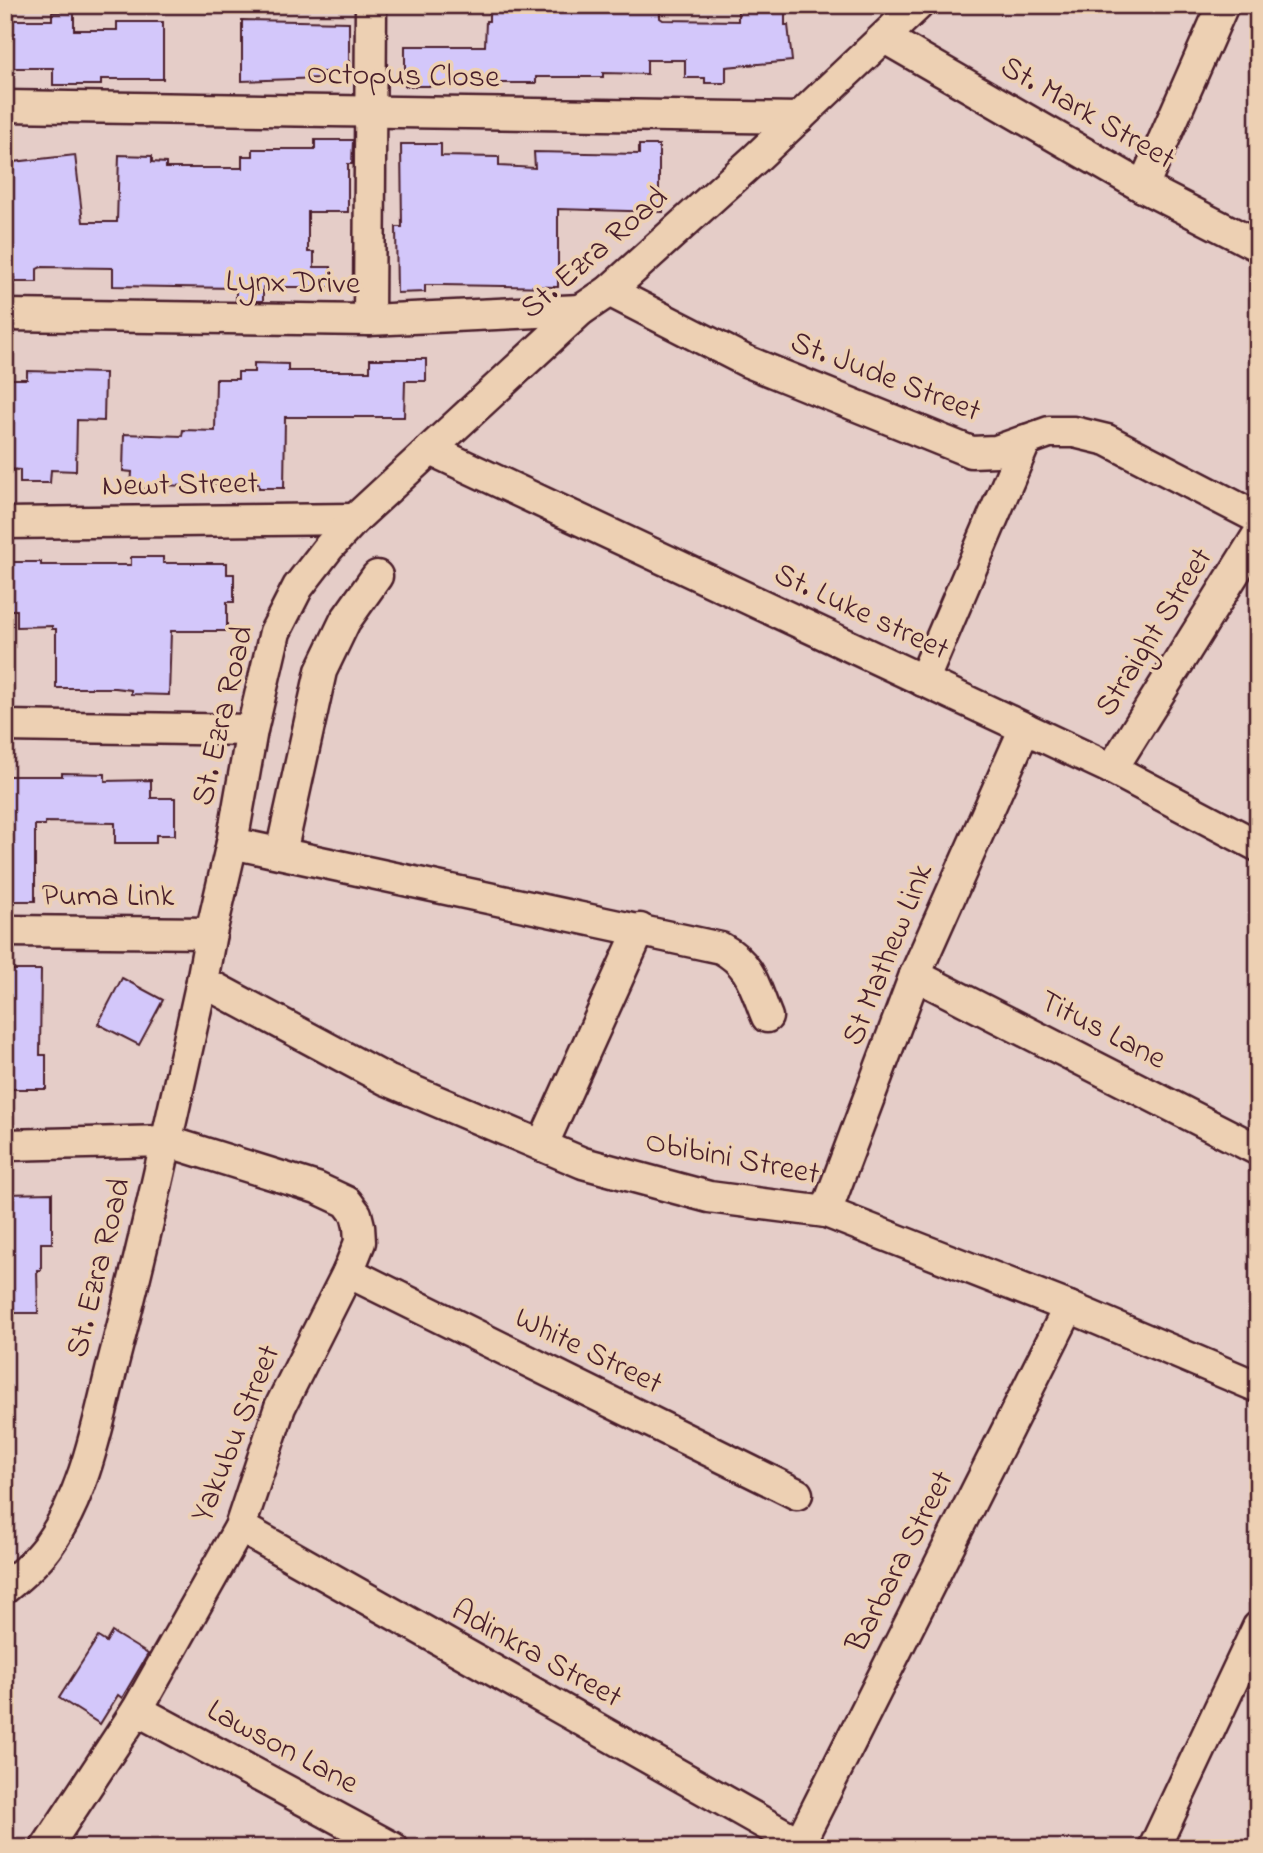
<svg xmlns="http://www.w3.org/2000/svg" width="1263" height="1853" font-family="'Indie Flower',sans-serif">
<rect width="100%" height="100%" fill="#e5cdc8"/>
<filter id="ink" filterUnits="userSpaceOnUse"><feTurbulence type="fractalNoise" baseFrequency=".0143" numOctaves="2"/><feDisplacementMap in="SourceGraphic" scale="14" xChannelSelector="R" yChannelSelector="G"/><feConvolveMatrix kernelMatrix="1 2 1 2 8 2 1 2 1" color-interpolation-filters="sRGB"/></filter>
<g filter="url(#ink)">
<!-- building -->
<g fill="#d3c7fa" stroke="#4a1f2b" stroke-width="2">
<path d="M 489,5 L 532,5 L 532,12 L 577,12 L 577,5 L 660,5 L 660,18 L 663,20 L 738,21 L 738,5 L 785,5 L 785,25 L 788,25 L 792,61 L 726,67 L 726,83 L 705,83 L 705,78 L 685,78 L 685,60 L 647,60 L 647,74 L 603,73 L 603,77 L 536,77 L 536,83 L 467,83 L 467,86 L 405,86 L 405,46 L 485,46 L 486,21 L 489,21 Z"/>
<path d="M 52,12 L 74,12 L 74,30 L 117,30 L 117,22 L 163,22 L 163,79 L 101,79 L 101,85 L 53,85 L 53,68 L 9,68 L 9,61 L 5,61 L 5,20 L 52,20 Z"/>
<path d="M 242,20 L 349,22 L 349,72 L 321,72 L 321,78 L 242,81 Z"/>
<path d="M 315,140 L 353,140 L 352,164 L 348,164 L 348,212 L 308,212 L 308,252 L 314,252 L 314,267 L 331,267 L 331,287 L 263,287 L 263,301 L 236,301 L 236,288 L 113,286 L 113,268 L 41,267 L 37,269 L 37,282 L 14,282 L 14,269 L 5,269 L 5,163 L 75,155 L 83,222 L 117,222 L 119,155 L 152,156 L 152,162 L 166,163 L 166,168 L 242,168 L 242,156 L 253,156 L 253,149 L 315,149 Z"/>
<path d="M 401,144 L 441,144 L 441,156 L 499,157 L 499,166 L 535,168 L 534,152 L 639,154 L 639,145 L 659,145 L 659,194 L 663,194 L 663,212 L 558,209 L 558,287 L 441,285 L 425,285 L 425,292 L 397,293 L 396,227 L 402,227 Z"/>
<path d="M 370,359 L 426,359 L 426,381 L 405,381 L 404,417 L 285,417 L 284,488 L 259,488 L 259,484 L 212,484 L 212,487 L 161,485 L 161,489 L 131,488 L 132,472 L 123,471 L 124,434 L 182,436 L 183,430 L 215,431 L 216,379 L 238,379 L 238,372 L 254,372 L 254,363 L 288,364 L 288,371 L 370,371 Z"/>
<path d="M 27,371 L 105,373 L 104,421 L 77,420 L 76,471 L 51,470 L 50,483 L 20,483 L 20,470 L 5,469 L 5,379 L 27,379 Z"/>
<path d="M 131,557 L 163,557 L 163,563 L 227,563 L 227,574 L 234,574 L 234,602 L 227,602 L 227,631 L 171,631 L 169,695 L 131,694 L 131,690 L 115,688 L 56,688 L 56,629 L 52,629 L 52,626 L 17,627 L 17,610 L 5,610 L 5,562 L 41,562 L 41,565 L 131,565 Z"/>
<path d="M 62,773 L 105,774 L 105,781 L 151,780 L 151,798 L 175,798 L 175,835 L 156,835 L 156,843 L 115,843 L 115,823 L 45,822 L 45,825 L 35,825 L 35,901 L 5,901 L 5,776 L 62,776 Z"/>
<path d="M 5,970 L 41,970 L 40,1055 L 46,1055 L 46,1089 L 5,1089 Z"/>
<path d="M 122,978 L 163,1000 L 139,1045 L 98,1024 Z"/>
<path d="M 52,1193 L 52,1243 L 41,1243 L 41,1270 L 37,1270 L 38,1313 L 5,1313 L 5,1194 Z"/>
<path d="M 112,1632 L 148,1654 L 122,1698 L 118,1695 L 100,1724 L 59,1698 L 98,1637 L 106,1642 Z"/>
</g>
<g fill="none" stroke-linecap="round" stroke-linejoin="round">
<!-- minor casing -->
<g stroke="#4a1f2b" stroke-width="35">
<g id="minor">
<path d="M 885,38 L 1143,187 L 1258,246"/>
<path d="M 5,106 L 799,118"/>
<path d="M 1143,187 L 1223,5"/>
<path d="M 609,291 L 746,361 L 971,452 L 996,451 L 1049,432 L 1074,432 L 1107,440 L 1258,518"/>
<path d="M 5,315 L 369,320 L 581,310"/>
<path d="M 369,320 L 371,5"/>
<path d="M 431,450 L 1112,769 L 1258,846"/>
<path d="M 5,523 L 355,519"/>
<path d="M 923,681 L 1026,440"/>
<path d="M 5,726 L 252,730"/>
<path d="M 1112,769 L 1258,535"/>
<path d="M 232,843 L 721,948 C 752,965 754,986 767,1017"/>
<path d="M 281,853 L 321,671 L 345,621 L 377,576"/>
<path d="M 5,931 L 211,933"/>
<path d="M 915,975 L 1258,1150"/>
<path d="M 202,981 L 387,1080 L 583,1163 L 709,1197 L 826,1212 L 1069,1307 L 1258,1387"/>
<path d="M 5,1145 L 166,1141 L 317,1188 L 347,1202 L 356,1214 L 359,1226 L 360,1242 L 348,1272 L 280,1407 L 240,1527 L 137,1710 L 46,1848"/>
<path d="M 542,1146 L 640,929"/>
<path d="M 826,1212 L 915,975 L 1025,728"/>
<path d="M 348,1272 L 797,1494"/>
<path d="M 240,1527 L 808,1848"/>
<path d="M 5,1588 C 20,1576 35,1563 47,1547 C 86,1493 98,1422 114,1359 C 147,1234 174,1107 202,981 L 211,933 L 232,843 L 252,730 L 275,632 L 298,587 L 329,547 L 355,519 L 581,310 L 609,291 L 755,159 L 918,5"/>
<path d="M 137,1710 L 393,1848"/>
<path d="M 797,1848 L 1069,1307"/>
<path d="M 1154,1848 L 1258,1627"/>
</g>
</g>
<!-- minor -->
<use href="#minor" stroke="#edd0b3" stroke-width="30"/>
</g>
</g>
<g text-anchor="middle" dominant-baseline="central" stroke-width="7" stroke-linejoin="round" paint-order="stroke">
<!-- street labels -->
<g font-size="32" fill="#4a1f2b" stroke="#edd0b3">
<text transform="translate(403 77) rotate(1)">Octopus Close</text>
<text transform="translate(1087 114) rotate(30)">St. Mark Street</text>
<text transform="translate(595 254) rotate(-41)">St. Ezra Road</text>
<text transform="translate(293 284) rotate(1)">Lynx Drive</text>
<text transform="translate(885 378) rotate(21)">St. Jude Street</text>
<text transform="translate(180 486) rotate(-1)">Newt Street</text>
<text transform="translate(861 613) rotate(25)">St. Luke street</text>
<text transform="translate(1155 633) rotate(-58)">Straight Street</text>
<text transform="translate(224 716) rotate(-77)">St. Ezra Road</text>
<text x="108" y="897">Puma Link</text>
<text transform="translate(889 955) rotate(-68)">St Mathew Link</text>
<text transform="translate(1102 1031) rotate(27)">Titus Lane</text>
<text transform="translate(732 1159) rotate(11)">Obibini Street</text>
<text transform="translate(100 1268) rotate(-76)">St. Ezra Road</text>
<text transform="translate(588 1352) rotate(26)">White Street</text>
<text transform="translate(237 1434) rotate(-68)">Yakubu Street</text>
<text transform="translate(901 1562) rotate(-63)">Barbara Street</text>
<text transform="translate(536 1655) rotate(29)">Adinkra Street</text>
<text transform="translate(282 1748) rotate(28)">Lawson Lane</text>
</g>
</g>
<!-- margin -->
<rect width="1263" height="1853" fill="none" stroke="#edd0b3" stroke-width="28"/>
<rect x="14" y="14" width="1235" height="1825" fill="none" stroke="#4a1f2b" stroke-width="2.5" filter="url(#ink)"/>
</svg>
